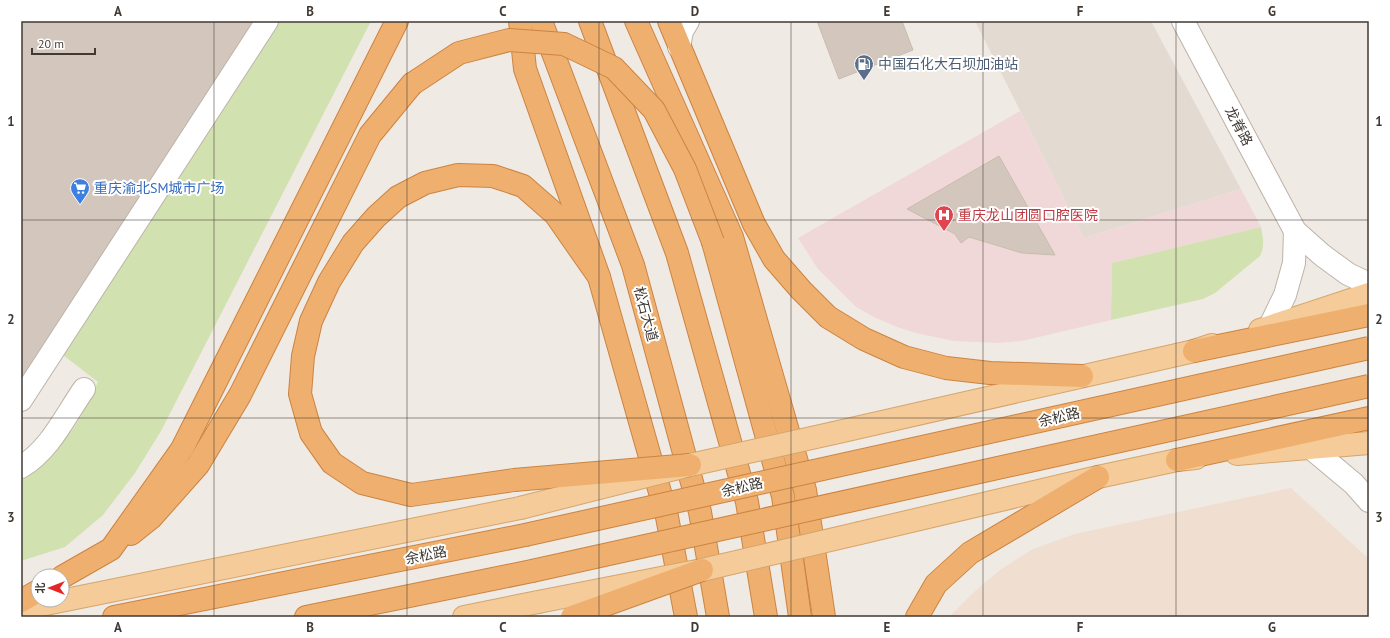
<svg xmlns="http://www.w3.org/2000/svg" width="1390" height="638" font-family="'PT Sans','Noto Sans SC',sans-serif">
<rect width="100%" height="100%" fill="#f0eae4"/>
<!-- residential -->
<path fill="#e3dbd2" d="M 975,21 L 1151,21 L 1241,189 L 1084,238 Z"/>
<!-- commercial -->
<path fill="#f0ded0" d="M 1291,488 L 1369,559 L 1369,617 L 949,617 L 973,593 L 1000,570 L 1033,549 L 1075,534 Z"/>
<!-- medical -->
<path fill="#f0d8d8" d="M 1020,111 L 1084,238 L 1241,189 L 1261,227 L 1112,263 L 1111,320 L 1022,341 L 998,343 L 954,341 L 916,333 L 897,327 L 876,318 L 856,307 L 818,269 L 798,238 Z"/>
<!-- green -->
<g fill="#d2e1b0">
<path d="M 277,21 L 371,21 L 161,431 L 135,473 L 103,515 L 65,547 L 21,561 L 21,475 C 43,459 65,444 79,420 C 86,408 92,394 98,382 L 63,355 Z"/>
<path d="M 1261,227 C 1263,238 1265,246 1260,256 L 1215,293 L 1203,299 L 1111,320 L 1112,263 Z"/>
</g>
<!-- building -->
<g fill="#d3c7bd" stroke="#cabbae">
<path d="M 21,21 L 257,21 L 21,390 Z"/>
<path d="M 817,21 L 902,21 L 913,50 L 839,79 Z"/>
<path d="M 999,156 L 1055,255 L 1022,253 L 969,237 L 961,243 L 955,234 L 907,209 Z"/>
</g>
<g fill="none" stroke-linecap="round" stroke-linejoin="round">
<!-- minor casing -->
<g stroke="#bdb3aa" stroke-width="24">
<g id="minor">
<path d="M 1183,21 L 1295,231"/>
<path d="M 679,47 L 682,31 L 688,21"/>
<path d="M 1270,326 L 1285,295 L 1294,263 L 1295,231 L 1322,255 L 1348,274 L 1369,284"/>
<path d="M 21,400 L 267,21"/>
<path d="M 1311,448 L 1354,484 L 1369,501"/>
<path d="M 21,467 C 50,450 65,416 84,389"/>
</g>
</g>
<!-- major casing -->
<g stroke="#d6a56b" stroke-width="24">
<g id="major">
<path d="M 1260,330 L 1369,294"/>
<path d="M 834,433 L 1194,351 L 1212,345"/>
<path d="M 1237,454 L 1369,443"/>
<path d="M 860,533 L 1098,477 L 1177,460 L 1196,458"/>
<path d="M 21,609 L 520,508"/>
<path d="M 464,617 L 538,602"/>
</g>
</g>
<!-- highway casing -->
<g stroke="#cc8341" stroke-width="24">
<g id="highway">
<path d="M 520,21 L 525,69 L 599,277 L 667,517 L 686,617"/>
<path d="M 541,21 L 633,265 L 700,512 L 718,617"/>
<path d="M 590,21 L 677,253 L 747,502 L 766,617"/>
<path d="M 636,21 L 732,237 L 805,490 L 824,617"/>
<path d="M 669,21 L 754,224 L 774,259 L 801,290 L 828,317 L 864,339 L 904,357 L 946,368 L 990,373 L 1082,376"/>
<path d="M 713,242 L 783,496 L 800,617"/>
<path d="M 1194,351 L 1369,315"/>
<path d="M 1177,460 L 1369,418"/>
<path d="M 514,480 L 411,495 L 362,483 L 332,463 L 311,433 L 300,394 L 303,356 L 311,321 L 329,282 L 353,243 L 376,217 L 398,197 L 425,183 L 458,175 L 493,176 L 523,186 L 555,214 L 599,277"/>
<path d="M 131,534 L 151,518 L 198,465 L 240,395 L 370,135 L 412,84"/>
<path d="M 62,577 L 111,549 L 182,449 L 397,21"/>
<path d="M 21,601 L 38,591"/>
<path d="M 114,617 L 525,535"/>
<path d="M 306,617 L 532,571"/>
<path d="M 917,617 L 936,584 L 970,553 L 1098,477"/>
</g>
</g>
<!-- minor -->
<use href="#minor" stroke="#fff" stroke-width="22"/>
<!-- major -->
<use href="#major" stroke="#f4cb99" stroke-width="22"/>
<!-- highway -->
<use href="#highway" stroke="#efb06f" stroke-width="22"/>
<!-- major-bridge casing -->
<g stroke="#d6a56b" stroke-width="24" stroke-linecap="butt">
<g id="major-bridge">
<path d="M 520,508 L 690,465 L 834,433"/>
<path d="M 538,602 L 702,570 L 860,533"/>
</g>
</g>
<!-- highway-bridge casing -->
<g stroke="#cc8341" stroke-width="24" stroke-linecap="butt">
<g id="highway-bridge">
<path d="M 412,84 L 459,53 L 509,40 L 564,44 L 614,68 L 654,110 L 685,169 L 713,242"/>
<path d="M 514,480 L 690,465"/>
<path d="M 525,535 L 1369,348"/>
<path d="M 532,571 L 1369,386"/>
<path d="M 572,617 L 702,570"/>
</g>
</g>
<!-- major-bridge -->
<use href="#major-bridge" stroke="#f4cb99" stroke-width="22"/>
<!-- highway-bridge -->
<use href="#highway-bridge" stroke="#efb06f" stroke-width="22"/>
</g>
<!-- grid -->
<path fill="none" stroke="#413a34" stroke-width="1" stroke-opacity="0.55" d="M 214,21 L 214,617M 407,21 L 407,617M 599,21 L 599,617M 791,21 L 791,617M 983,21 L 983,617M 1176,21 L 1176,617M 21,220 L 1369,220M 21,418 L 1369,418"/>
<!-- icons -->
<defs>
<g id="fuel-pin" transform="scale(1)"><path d="M0 17L-7.5 6A9.5 9.5 0 1 1 7.5 6Z" fill="#5c6f8a" stroke="#fff"/><path d="M-5.5-6h7V0h2V4h1.3V-2.5L3-4.5l.8-.8L6-3V5H2.5V1h-1V6h-7ZM-4.2-4.7v3.2H.2V-4.7Z" fill="#fff"/></g>
<g id="supermarket-pin" transform="scale(1)"><path d="M0 17L-7.5 6A9.5 9.5 0 1 1 7.5 6Z" fill="#3f7fe0" stroke="#fff"/><path d="M-6-5.5h2.5l.6 2H6L4.5 2H-2.5L-4.4-4H-6ZM-1.5 3.2a1.3 1.3 0 1 0 .1 0ZM3 3.2a1.3 1.3 0 1 0 .1 0Z" fill="#fff"/></g>
<g id="hospital-pin" transform="scale(1)"><path d="M0 17L-7.5 6A9.5 9.5 0 1 1 7.5 6Z" fill="#e0444e" stroke="#fff"/><path d="M-5-5h3v3.5h4V-5h3V5h-3V1.5h-4V5h-3Z" fill="#fff"/></g>
</defs>
<g fill-rule="evenodd">
<use href="#fuel-pin" x="864" y="64"/>
<use href="#supermarket-pin" x="80" y="188"/>
<use href="#hospital-pin" x="944" y="215"/>
</g>
<g text-anchor="middle" dominant-baseline="central" stroke-width="4" stroke-linejoin="round" paint-order="stroke">
<!-- service labels -->
<g font-size="14" fill="#4e5e75" stroke="#fff" text-anchor="start">
<text x="878" y="64">中国石化大石坝加油站</text>
</g>
<!-- street labels -->
<g font-size="14" fill="#413a34" stroke="#fff">
<text transform="translate(1239 126) rotate(62)">龙脊路</text>
<text transform="translate(646 314) rotate(75)">松石大道</text>
<text transform="translate(1059 417) rotate(-13)">余松路</text>
<text transform="translate(742 487) rotate(-13)">余松路</text>
<text transform="translate(426 555) rotate(-11)">余松路</text>
</g>
<!-- shop labels -->
<g font-size="14" fill="#366cbe" stroke="#fff" text-anchor="start">
<text x="94" y="188">重庆渝北SM城市广场</text>
</g>
<!-- health labels -->
<g font-size="14" fill="#be3a42" stroke="#fff" text-anchor="start">
<text x="958" y="215">重庆龙山团圆口腔医院</text>
</g>
</g>
<!-- border -->
<rect width="1390" height="638" fill="none" stroke="#ffffff" stroke-width="44"/>
<!-- north arrow -->
<g transform="translate(50 588) rotate(270)"><circle r="19" fill="#ffffff" stroke="#b3b0ae"/>
<path d="M0-3L7 15L0 10L-7 15Z" fill="#e42628"/>
<text y="-6" font-size="11" font-weight="bold" text-anchor="middle" fill="#413a34">北</text>
</g>
<!-- scale -->
<path d="M32 48v6h63v-6" fill="none" stroke="#413a34" stroke-width="2"/>
<text x="38" y="48" font-size="12" fill="#413a34" stroke="#ffffff" stroke-width="3" paint-order="stroke">20 m</text>
<rect x="22" y="22" width="1346" height="594" fill="none" stroke="#413a34" stroke-width="1.5"/>
<g font-size="13" text-anchor="middle" font-weight="bold" fill="#413a34">
<text x="118" y="16">A</text>
<text x="310" y="16">B</text>
<text x="503" y="16">C</text>
<text x="695" y="16">D</text>
<text x="887" y="16">E</text>
<text x="1080" y="16">F</text>
<text x="1272" y="16">G</text>
<text x="11" y="126">1</text>
<text x="1379" y="126">1</text>
<text x="11" y="324">2</text>
<text x="1379" y="324">2</text>
<text x="11" y="522">3</text>
<text x="1379" y="522">3</text>
<text x="118" y="632">A</text>
<text x="310" y="632">B</text>
<text x="503" y="632">C</text>
<text x="695" y="632">D</text>
<text x="887" y="632">E</text>
<text x="1080" y="632">F</text>
<text x="1272" y="632">G</text>
</g>
</svg>
